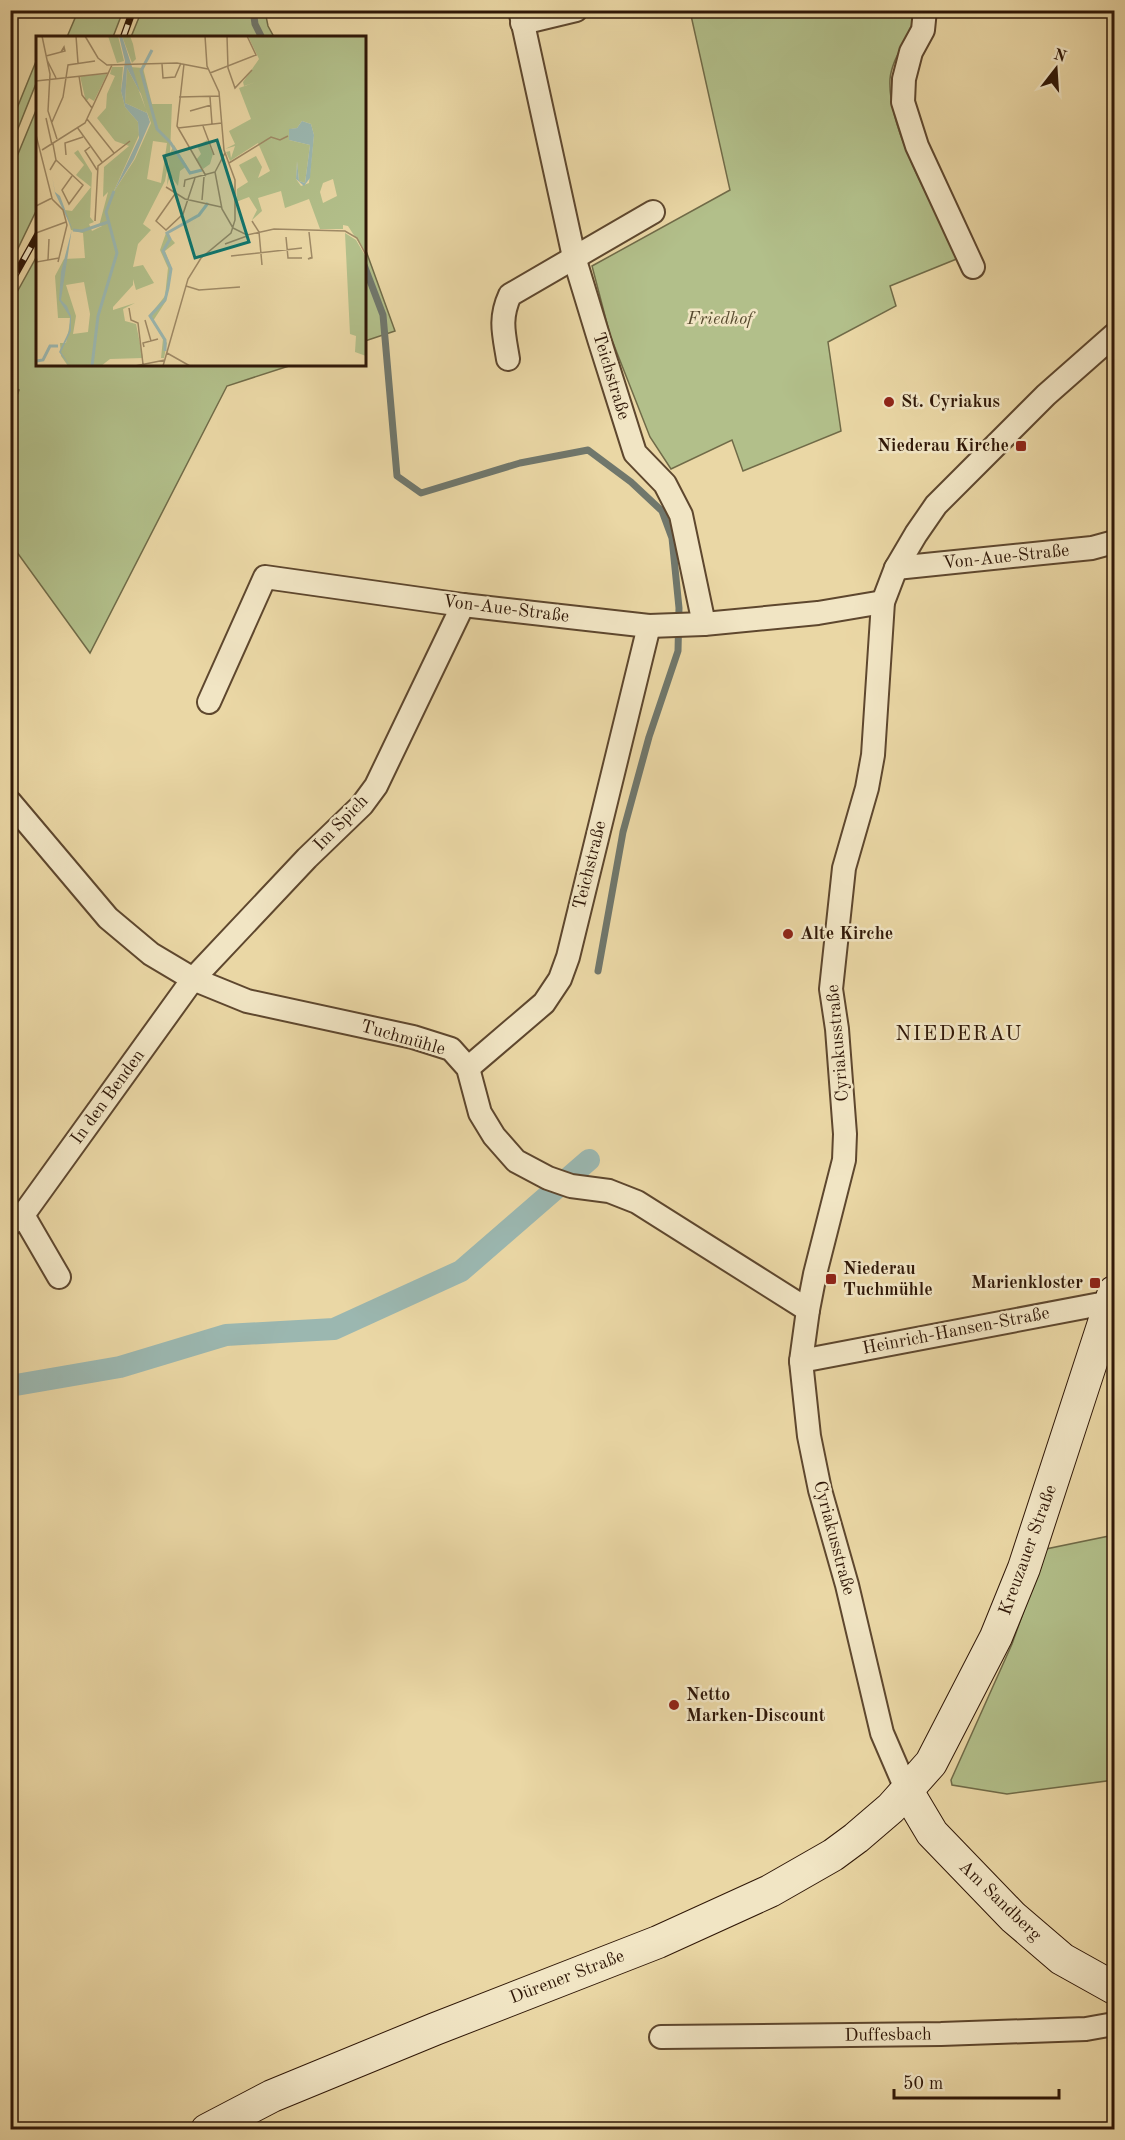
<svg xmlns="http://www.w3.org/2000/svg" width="1125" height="2140" font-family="'Old Standard TT',serif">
<rect width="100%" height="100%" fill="#ead7a5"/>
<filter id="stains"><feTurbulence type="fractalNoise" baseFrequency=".00333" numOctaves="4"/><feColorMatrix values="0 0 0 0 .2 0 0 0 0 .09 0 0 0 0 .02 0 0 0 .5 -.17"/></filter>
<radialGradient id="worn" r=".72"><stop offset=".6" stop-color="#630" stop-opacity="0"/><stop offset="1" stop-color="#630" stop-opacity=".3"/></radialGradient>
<!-- green -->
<g fill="#b2bf8a" stroke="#706b48" stroke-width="1.5">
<path d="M 142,10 L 265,11 L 268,26 L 274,37 L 131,37 Z"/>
<path d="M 78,11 L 78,10 L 123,11 L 113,37 L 67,37 Z"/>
<path d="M 690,11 L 916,11 C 912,35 892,56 890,79 C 887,129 936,212 959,258 L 890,286 L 896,306 L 828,342 L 841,431 L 743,471 L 732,440 L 671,469 L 650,437 L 610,335 L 592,266 L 730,190 Z"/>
<path d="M 37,59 L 37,81 L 11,146 L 11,123 Z"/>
<path d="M 37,108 L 37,209 L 11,263 L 11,171 Z"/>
<path d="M 365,248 L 395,331 L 365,341 L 364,341 Z"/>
<path d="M 37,256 L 38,364 L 292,365 L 227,386 L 90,653 L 11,544 L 11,413 L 19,390 L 11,386 L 11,303 Z"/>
<path d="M 1114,1535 L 1114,1780 L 1007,1794 L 952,1785 L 951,1780 L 1012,1644 L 1046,1549 Z"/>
</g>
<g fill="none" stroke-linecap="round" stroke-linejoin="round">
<!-- stream -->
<g stroke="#70776c" stroke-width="7">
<path d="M 253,10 L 255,24 L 262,38"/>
<path d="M 364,265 L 383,315 L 397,476 L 421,493 L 520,463 L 588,450 L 631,482 L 662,511 L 672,538 L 679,608 L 678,651 L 649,737 L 623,832 L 598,971"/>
</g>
<!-- canal -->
<path stroke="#9bb7b0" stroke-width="22" d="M 10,1386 L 120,1367 L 226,1335 L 334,1329 L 461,1271 L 589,1160"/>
<!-- street casing -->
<g stroke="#5e472e" stroke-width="26">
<g id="street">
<path d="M 520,10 L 574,257 L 599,339 L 635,453 L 665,484 L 681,515 L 704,624"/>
<path d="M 925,10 L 923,30 L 911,52 L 904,79 L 903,102 L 917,146 L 973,267"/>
<path d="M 522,23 L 576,10"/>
<path d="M 508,359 C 504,334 499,319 510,295 L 653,212"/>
<path d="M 896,568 L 1092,548 L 1114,542"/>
<path d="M 209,702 L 265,577 L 463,605 L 649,626 L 704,624 L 818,613 L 883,602"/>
<path d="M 10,802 L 108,918 L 151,954 L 193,979 L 247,1001 L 413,1037 L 451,1049 L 468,1068 L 480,1113 L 494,1136 L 516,1161 L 548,1178 L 571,1186 L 609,1191 L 637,1202 L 808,1310"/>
<path d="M 468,1068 L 544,1003 L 560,979 L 568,957 L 649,626"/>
<path d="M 23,1215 L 59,1277"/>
<path d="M 10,1224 L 23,1215 L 193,979 L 307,858 L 362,805 L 376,786 L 463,605"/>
<path d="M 801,1361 L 1111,1302"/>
<path d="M 907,1791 L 882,1733 L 847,1585 L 820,1490 L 809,1436 L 801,1361 L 808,1310 L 815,1274 L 844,1160 L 845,1134 L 837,1029 L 831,989 L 844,868 L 867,788 L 873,755 L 883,602 L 896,568 L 916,534 L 936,505 L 1046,395 L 1114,335"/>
<path d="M 661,2037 L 941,2034 L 1086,2029 L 1114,2024"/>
</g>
</g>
<!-- secondary casing -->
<g stroke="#2f1707" stroke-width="34">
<g id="secondary">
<path d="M 907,1791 L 932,1833 L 1013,1917 L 1062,1959 L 1114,1988"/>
<path d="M 207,2130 L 272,2096 L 435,2029 L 658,1942 L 770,1891 L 833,1855 L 856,1838 L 891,1808 L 931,1763 L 996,1637 L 1024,1568 L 1114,1292"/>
</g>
</g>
<!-- street -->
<use href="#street" stroke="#f1e5c4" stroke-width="22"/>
<!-- secondary -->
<use href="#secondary" stroke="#f1e5c4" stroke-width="32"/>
<!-- rail casing -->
<g stroke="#2f1707" stroke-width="7">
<g id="rail">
<path d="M 123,38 L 133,10"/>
<path d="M 10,284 L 38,234"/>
</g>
</g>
<!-- rail -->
<use href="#rail" stroke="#f1e5c4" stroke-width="4.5" stroke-dasharray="14" stroke-linecap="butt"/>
</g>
<!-- markers -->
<g fill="#8f2418" stroke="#f1e5c4" stroke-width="2">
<circle cx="889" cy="402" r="6"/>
<rect x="1015" y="440" width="12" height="12" rx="3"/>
<circle cx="788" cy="934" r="6"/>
<rect x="825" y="1273" width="12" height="12" rx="3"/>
<rect x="1089" y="1277" width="12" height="12" rx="3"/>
<circle cx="674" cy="1705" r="6"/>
</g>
<g text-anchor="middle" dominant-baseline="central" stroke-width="5" stroke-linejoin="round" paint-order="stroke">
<!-- park labels -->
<g font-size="18" font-style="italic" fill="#56492e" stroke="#f1e5c4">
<text x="720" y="319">Friedhof</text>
</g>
<!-- street labels -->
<g font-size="18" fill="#2f1707" stroke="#f1e5c4">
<text transform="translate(611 376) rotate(73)">Teichstraße</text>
<text transform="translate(1006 557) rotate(-6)">Von-Aue-Straße</text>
<text transform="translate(506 609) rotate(7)">Von-Aue-Straße</text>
<text transform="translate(341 823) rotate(-46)">Im Spich</text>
<text transform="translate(590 865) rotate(-76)">Teichstraße</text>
<text transform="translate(403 1038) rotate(16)">Tuchmühle</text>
<text transform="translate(838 1043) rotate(-95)">Cyriakusstraße</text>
<text transform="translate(108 1097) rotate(-54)">In den Benden</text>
<text transform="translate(956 1331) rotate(-11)">Heinrich-Hansen-Straße</text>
<text transform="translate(834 1538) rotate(75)">Cyriakusstraße</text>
<text transform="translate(1028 1550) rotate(-70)">Kreuzauer Straße</text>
<text transform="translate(1000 1901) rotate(44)">Am Sandberg</text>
<text transform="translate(567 1977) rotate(-21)">Dürener Straße</text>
<text transform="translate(888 2035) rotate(-1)">Duffesbach</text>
</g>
<!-- poi labels -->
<g font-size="18" font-weight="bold" fill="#2f1707" stroke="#f1e5c4" text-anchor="start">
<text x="901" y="402">St. Cyriakus</text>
<text x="1009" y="446" text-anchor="end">Niederau Kirche</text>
<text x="800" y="934">Alte Kirche</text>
<text x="843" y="1269">Niederau<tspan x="843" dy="21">Tuchmühle</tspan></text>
<text x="1083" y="1283" text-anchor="end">Marienkloster</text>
<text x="686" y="1695">Netto<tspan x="686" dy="21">Marken-Discount</tspan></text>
</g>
<!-- quarter labels -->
<g font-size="21" letter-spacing="1.5" fill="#2f1707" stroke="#f1e5c4">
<text x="959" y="1034">NIEDERAU</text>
</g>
</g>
<!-- overview -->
<g transform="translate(36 36)">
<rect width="330" height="330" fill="#ead7a5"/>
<path d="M 72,0 L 82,0 L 88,25 L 81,27 ZM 86,0 L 94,0 L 97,8 L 100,23 L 96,27 ZM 212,0 L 330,0 L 330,218 L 312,190 L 307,189 L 307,193 L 284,193 L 273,163 L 249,172 L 245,155 L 222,162 L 226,175 L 216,184 L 221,174 L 213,161 L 200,166 L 201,153 L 212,146 L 203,129 L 220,120 L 226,131 L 222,142 L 234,135 L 222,107 L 194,125 L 190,116 L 194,115 L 195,122 L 199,110 L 189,113 L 199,108 L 193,95 L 215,83 L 203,52 L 223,45 L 208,50 L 207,46 L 223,23 ZM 266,85 L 275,88 L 278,99 L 273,147 L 265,150 L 260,143 L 261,125 L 263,145 L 269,147 L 274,109 L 253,104 L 255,93 L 261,92 ZM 297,143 L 301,160 L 287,167 L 284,156 L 287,147 ZM 76,31 L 87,31 L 85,55 L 89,71 L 102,86 L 103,99 L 77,157 L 99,123 L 115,87 L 94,31 L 107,32 L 116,68 L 136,68 L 134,117 L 138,109 L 151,130 L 144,135 L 142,150 L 134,139 L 131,150 L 133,123 L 129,145 L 107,188 L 115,194 L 102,208 L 97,231 L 107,229 L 118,247 L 100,254 L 97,243 L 97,249 L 77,271 L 77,274 L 99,267 L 87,273 L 89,285 L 100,288 L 107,322 L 74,323 L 65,330 L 32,330 L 25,320 L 24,307 L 30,307 L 35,282 L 22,282 L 19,240 L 28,223 L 49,222 L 47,197 L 35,194 L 29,174 L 36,175 L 55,151 L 40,139 L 48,129 L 38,117 L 42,114 L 56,137 L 54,181 L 58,186 L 53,188 L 56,195 L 66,190 L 63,190 L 72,156 L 67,161 L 68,131 L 93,110 L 79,105 L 61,82 L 70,72 L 71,58 L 79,40 L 74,38 ZM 117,105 L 131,107 L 125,147 L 111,143 ZM 48,246 L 54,278 L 52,296 L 37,298 L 40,280 L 30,249 ZM 91,32 L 105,58 L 111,77 L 89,67 ZM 71,38 L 58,65 L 53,62 L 50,66 L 44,40 ZM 171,104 L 177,118 L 174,128 L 167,133 L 160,124 L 165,118 L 161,110 ZM 130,197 L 139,207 L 129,215 L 135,230 L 134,244 L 130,265 L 117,285 L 131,307 L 128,322 L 125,322 L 127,303 L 113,280 L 129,260 L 132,232 L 124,214 ZM 309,197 L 320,204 L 330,221 L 330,320 L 319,316 L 320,300 L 314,298 Z" fill="#b2bf8a" fill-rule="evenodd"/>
<path d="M 83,0 L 86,0 L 114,86 L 98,123 L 77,157 L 103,102 L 102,86 L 89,71 L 85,55 L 89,25 ZM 91,32 L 105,58 L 111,77 L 89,67 ZM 266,85 L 275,88 L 278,99 L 274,142 L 268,150 L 260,143 L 261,125 L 263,145 L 269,147 L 274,109 L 253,104 L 253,93 L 261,92 ZM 16,140 L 19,156 L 24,160 L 36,192 L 25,264 L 31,270 L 35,280 L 35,295 L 25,316 L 34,330 L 23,316 L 33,295 L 34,281 L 23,264 L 25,236 L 36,193 L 19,157 Z" fill="#9bb7b0" fill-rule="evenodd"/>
<path fill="none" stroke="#9bb7b0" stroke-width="3" d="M 116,14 L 105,35 L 121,93 L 134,106M 134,106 L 154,137 L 166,134M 37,194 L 46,195 L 72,186M 129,315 L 129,304 L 114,280 L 129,264 L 132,252 L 135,233 L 127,215 L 134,203 L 131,197 L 163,179 L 172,167M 0,325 L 7,324 L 14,310 L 22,310M 56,330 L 62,280 L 81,217 L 70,176 L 78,155"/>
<path fill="none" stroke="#9f8a66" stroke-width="1.5" d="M 6,0 L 14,38 L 12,75 L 21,103M 40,0 L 42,27M 49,0 L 62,22 L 71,29 L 141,27 L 172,33M 191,0 L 192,32 L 199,52 L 216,34M 10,20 L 29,15 L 28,11 L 25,16M 11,24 L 20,42M 126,28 L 127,42 L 139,41 L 145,27M 148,28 L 141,90 L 170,140M 174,37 L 220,19 L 211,0M 43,40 L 46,59 L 56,72M 0,45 L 73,37M 143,61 L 184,60M 174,61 L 176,88M 154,75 L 175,69M 10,82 L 16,109M 51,83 L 78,117M 16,86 L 27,61 L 32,29 L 59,25M 167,90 L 178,119M 41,91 L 66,126M 142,92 L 186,87M 0,99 L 16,162 L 0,170M 54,111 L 49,115 L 61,134M 6,114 L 49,87 L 76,29M 189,117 L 179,136 L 186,173 L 197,192M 30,119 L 29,107 L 47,101M 20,124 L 47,149 L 33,168 L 26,154 L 36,140M 193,127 L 235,101 L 244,104 L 252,100M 14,134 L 20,124 L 17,108M 130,151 L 149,163 L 185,171M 148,151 L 149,144 L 179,136M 139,158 L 120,185 L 130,194 L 147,178 L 159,142M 16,163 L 27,174 L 31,189 L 22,226M 166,164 L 168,141M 59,185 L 62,130 L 94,105M 216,185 L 223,196 L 226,229M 197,192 L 211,199 L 238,193 L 309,195 L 321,202 L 330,219M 273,196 L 276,222 L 272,223 L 276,221M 0,197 L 30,186M 250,201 L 252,222 L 266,222M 189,208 L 211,200M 195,220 L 266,212M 0,221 L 1,226 L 23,222M 12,224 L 13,203M 150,250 L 163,254 L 204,251M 93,272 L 95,284 L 102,287 L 107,328M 109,284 L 115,305M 108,311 L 107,307 L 122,303M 131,317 L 154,330M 99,330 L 129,324M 127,330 L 152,243 L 165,222 L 195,197 L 199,184 L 199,144 L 188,114 L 183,56 L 171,30 L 169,0"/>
<path fill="#0f766e" fill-opacity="0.15" stroke="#0f766e" stroke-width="3" d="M 181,104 L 213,206 L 159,222 L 128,120 Z"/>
<rect width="330" height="330" fill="none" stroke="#2f1707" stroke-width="3"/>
</g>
<!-- margin -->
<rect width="1125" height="2140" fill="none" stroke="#ead7a5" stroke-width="36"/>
<rect x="12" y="12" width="1101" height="2116" fill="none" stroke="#2f1707" stroke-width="3"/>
<rect x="18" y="18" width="1089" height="2104" fill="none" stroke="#2f1707" stroke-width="1.5"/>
<!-- north arrow -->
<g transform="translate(1056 69) rotate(17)" stroke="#f1e5c4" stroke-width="4.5" paint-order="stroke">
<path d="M0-4.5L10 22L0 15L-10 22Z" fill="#2f1707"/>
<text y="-9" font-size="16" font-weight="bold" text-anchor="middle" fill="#2f1707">N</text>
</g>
<!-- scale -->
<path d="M894 2089v9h165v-9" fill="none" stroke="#2f1707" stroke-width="3"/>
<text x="903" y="2089" font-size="18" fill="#2f1707" stroke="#f1e5c4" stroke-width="4.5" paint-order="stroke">50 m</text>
<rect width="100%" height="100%" filter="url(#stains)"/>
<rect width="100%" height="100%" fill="url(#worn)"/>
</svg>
